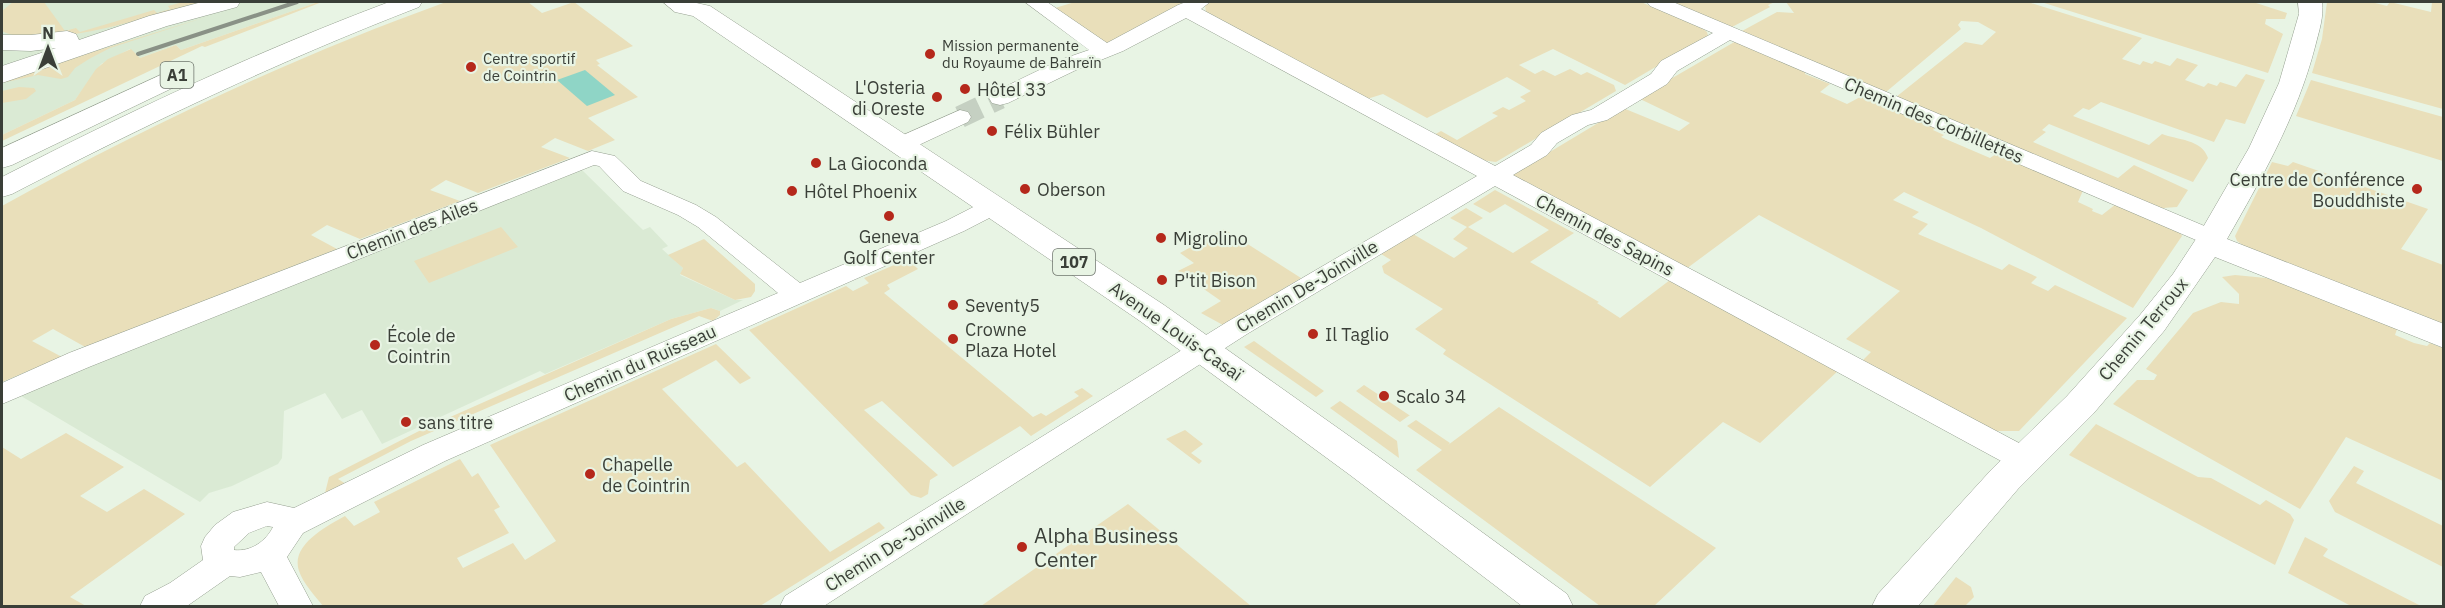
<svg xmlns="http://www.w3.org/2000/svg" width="2445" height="608" font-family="'IBM Plex Sans',sans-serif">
<rect width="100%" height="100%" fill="#e8f4e4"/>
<!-- built -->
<g fill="#daead4">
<path d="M 2,2 L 318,2 L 181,50 L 176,45 L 140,58 L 130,49 L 101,64 L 75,100 L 2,135 Z"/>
<path d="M 581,169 L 643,230 L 650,227 L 668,246 L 662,249 L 683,268 L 680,275 L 735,300 L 743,300 L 720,311 L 711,308 L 671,319 L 545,374 L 540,371 L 382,444 L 362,410 L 342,419 L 325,393 L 284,411 L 282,458 L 278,464 L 232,486 L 209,493 L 200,502 L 21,396 L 24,390 Z"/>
</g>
<!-- green -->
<g fill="#e9dfba">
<path d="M 13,2 L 44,2 L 65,31 L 76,28 L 80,32 L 154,10 L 157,13 L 170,9 L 168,6 L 183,2 L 202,2 C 156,14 44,53 2,31 L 2,11 Z"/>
<path d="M 318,2 L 322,2 L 205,47 L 202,46 L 2,141 L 2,135 L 75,100 L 96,69 L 108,59 L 131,49 L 140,58 L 176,45 L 181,50 Z"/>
<path d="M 446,2 L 528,2 L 542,13 L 574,2 L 633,46 L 596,60 L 600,64 L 597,65 L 638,97 L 588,118 L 615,140 L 588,151 L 555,138 L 541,147 L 570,158 L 478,193 L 446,180 L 430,190 L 460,201 L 360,239 L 327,225 L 311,235 L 337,249 L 87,348 L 53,329 L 32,341 L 62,357 L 2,382 L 2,206 C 144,127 294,57 446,2 Z"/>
<path d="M 1075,2 L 1188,2 L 1109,45 L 1055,8 Z"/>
<path d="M 1210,2 L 1641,2 L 1702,28 L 1707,32 L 1708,36 L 1625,85 L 1553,49 L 1519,65 L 1535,74 L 1543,70 L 1555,76 L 1570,69 L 1581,75 L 1587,72 L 1614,85 L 1616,91 L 1496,162 L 1481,160 L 1434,135 L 1441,131 L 1457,140 L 1498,116 L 1492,113 L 1503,107 L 1509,110 L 1526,101 L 1520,97 L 1531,91 L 1507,77 L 1427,118 L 1383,94 L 1367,99 L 1206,13 L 1205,5 Z"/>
<path d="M 1669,2 L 1775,2 L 1768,5 L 1770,7 L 1732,27 L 1726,27 Z"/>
<path d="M 1786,2 L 2028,2 L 2142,38 L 2122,59 L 2140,65 L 2143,61 L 2152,64 L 2155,61 L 2170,66 L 2177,58 L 2198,65 L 2185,80 L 2204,87 L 2208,83 L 2217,86 L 2220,82 L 2236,87 L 2246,74 L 2265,80 L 2245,124 L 2226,119 L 2214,142 L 2101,102 L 2089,110 L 2083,108 L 2073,116 L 2149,145 L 2162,134 C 2177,140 2202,139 2208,158 L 2193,182 L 2049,124 L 2042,130 L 2046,132 L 2033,142 L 2118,178 L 2134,165 L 2188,190 L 2177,207 L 2149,209 L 1896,97 L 1965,42 L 1982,45 L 1996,32 L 1978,22 L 1961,21 L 1958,25 L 1961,29 L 1886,92 L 1743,34 L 1742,31 L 1777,12 L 1794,13 Z"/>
<path d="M 2041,2 L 2253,2 L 2287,13 L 2285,19 L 2266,19 L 2265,24 L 2283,34 L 2268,73 Z"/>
<path d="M 2327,2 L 2371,2 L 2387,6 L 2390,2 L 2431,12 L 2432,2 L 2443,2 L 2443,109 L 2312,73 L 2322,39 Z"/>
<path d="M 209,16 L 110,48 L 89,59 L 75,68 L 68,77 L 61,79 L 38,75 L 2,83 L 2,80 Z"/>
<path d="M 1736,41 L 1805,70 L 1805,74 L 1830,84 L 1820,92 L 1847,104 L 1864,95 L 1933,124 L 1935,128 L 1933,130 L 1944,135 L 1941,137 L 1990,158 L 1999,152 L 2084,188 L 2078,202 L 2093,209 L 2092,211 L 2102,215 L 2116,204 L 2179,230 L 2182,236 L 2133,308 L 1981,228 L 1904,192 L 1893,200 L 1919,212 L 1912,217 L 1928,224 L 1918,234 L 2002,270 L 2009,264 L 2037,277 L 2031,283 L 2048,291 L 2055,285 L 2127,318 L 2019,431 L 1988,431 L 1862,361 L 1871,352 L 1846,339 L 1900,291 L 1759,215 L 1686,269 L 1510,176 L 1623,108 L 1679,131 L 1690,123 L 1638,98 Z"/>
<path d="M 2311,80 L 2443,117 L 2443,161 L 2296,116 Z"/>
<path d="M 19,87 L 34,88 L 36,91 L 26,99 L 2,103 L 2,91 Z"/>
<path d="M 2272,162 L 2288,166 L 2293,162 L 2428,209 L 2401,249 L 2443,265 L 2443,328 L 2244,246 L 2237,241 L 2235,236 Z"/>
<path d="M 1495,190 L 1574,233 L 1530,262 L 1599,302 L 1597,303 L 1620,318 L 1670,280 L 1839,370 L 1760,443 L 1723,422 L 1650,487 L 1443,354 L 1446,350 L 1415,329 L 1443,309 L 1384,273 L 1382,266 L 1391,260 L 1381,254 L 1413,234 L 1454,258 L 1468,248 L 1453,239 L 1467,227 L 1450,218 L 1466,208 L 1483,218 L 1468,227 L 1513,253 L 1549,230 L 1505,204 L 1490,213 L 1473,204 Z"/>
<path d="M 501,227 L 518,247 L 429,283 L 414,261 Z"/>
<path d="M 1224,229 L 1301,278 L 1223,325 L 1201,313 L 1221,301 L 1178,271 L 1194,263 L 1180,253 Z"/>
<path d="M 704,239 L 755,284 L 755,291 L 751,297 L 735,300 L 680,274 L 683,268 L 668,255 Z"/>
<path d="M 908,259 L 918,269 L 887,285 L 890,289 L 884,293 L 1033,417 L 1041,413 L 1046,416 L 1079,396 L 1074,392 L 1082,388 L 1093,396 L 1031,436 L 1020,426 L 953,467 L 882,401 L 864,410 L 938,475 L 930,480 L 928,494 L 921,498 L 911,495 L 749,330 L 846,286 L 853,291 L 869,283 L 864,278 Z"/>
<path d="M 2235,275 L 2266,278 L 2287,284 L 2397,329 L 2395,335 L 2414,343 L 2427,346 L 2430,343 L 2443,348 L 2443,481 L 2346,437 L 2300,509 L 2113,404 L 2137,380 L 2154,380 L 2157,375 L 2146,369 L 2193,313 L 2221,302 L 2239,304 L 2239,294 L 2222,277 Z"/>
<path d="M 711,308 L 720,311 L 720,315 L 713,321 L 699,316 L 411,441 L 338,479 L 346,484 L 325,493 L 329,477 L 421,430 L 671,319 Z"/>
<path d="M 1254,341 L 1324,391 L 1316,397 L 1244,347 Z"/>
<path d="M 716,344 L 751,378 L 740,384 L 716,360 L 662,389 L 737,467 L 745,462 L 830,552 L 879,522 L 885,528 L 760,606 L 323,606 C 315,596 303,583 299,571 C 290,545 327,526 345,516 L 354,526 L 380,512 L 374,502 L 460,459 L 472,477 L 478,473 L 500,507 L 494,510 L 509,533 L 457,558 L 463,568 L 513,543 L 525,560 L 556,541 L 490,445 Z"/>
<path d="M 1364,385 L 1409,415 L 1410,415 L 1400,422 L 1356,391 Z"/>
<path d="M 1340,401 L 1397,441 L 1399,458 L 1330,408 Z"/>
<path d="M 1499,407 L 1716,548 L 1654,606 L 1600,606 L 1416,470 L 1442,450 L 1407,426 L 1416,420 L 1450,443 L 1448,445 Z"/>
<path d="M 2096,424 L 2198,477 L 2211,478 L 2260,505 L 2266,500 L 2290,514 L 2294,520 L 2275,565 L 2069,455 Z"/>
<path d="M 1185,430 L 1203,444 L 1191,453 L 1202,461 L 1199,464 L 1166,439 Z"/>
<path d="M 66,433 L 124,467 L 80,496 L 107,512 L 144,489 L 185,514 L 70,597 L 86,606 L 2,606 L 2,447 L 21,459 Z"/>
<path d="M 2354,466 L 2364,471 L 2356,483 L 2443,526 L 2443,567 L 2335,512 L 2329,501 Z"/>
<path d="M 1128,504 L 1251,606 L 981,606 Z"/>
<path d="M 2305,537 L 2328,549 L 2323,556 L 2421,606 L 2351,606 L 2288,573 Z"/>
<path d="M 1956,577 L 1971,587 L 1974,597 L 1965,606 L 1933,606 Z"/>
</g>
<!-- water -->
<path fill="#8fd5c6" d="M 585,70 L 615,95 L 587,106 L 557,80 Z"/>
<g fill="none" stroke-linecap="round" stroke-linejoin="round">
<!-- street-tunnel -->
<path stroke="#c5d0c2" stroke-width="22" stroke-dasharray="22 11" stroke-linecap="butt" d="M 960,117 L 1000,98"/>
<!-- street casing -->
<g stroke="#959f90" stroke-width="1">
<g id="street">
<path d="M 1025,2 L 1047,2 L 1107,43 L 1178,5 L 1186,2 L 1210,2 L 1201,9 L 1495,166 L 1531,145 L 1541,133 L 1572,115 L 1591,110 L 1651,74 L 1661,61 L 1713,33 L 1650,6 L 1647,2 L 1673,2 L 2221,233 L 2225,238 L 2221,243 L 2212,246 L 2203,243 L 1730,40 L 1677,71 L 1667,84 L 1607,120 L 1588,125 L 1557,143 L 1547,155 L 1513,175 L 2036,452 L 2040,460 L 2036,468 L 2025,471 L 2014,468 L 1495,186 L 1247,334 L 824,606 L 780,606 L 785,596 L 1227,322 L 1477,176 L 1186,18 L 1123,51 L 1076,70 L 1008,103 L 1000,105 L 992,103 L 989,98 L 992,93 L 1060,60 L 1089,50 Z"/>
<path d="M 960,110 L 968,112 L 971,117 L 968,122 L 908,150 L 900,152 L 892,150 L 888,145 L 892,140 Z"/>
<path d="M 592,151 L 615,156 L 641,181 L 696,205 L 716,217 L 800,283 L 946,221 L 983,202 L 992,200 L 1001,202 L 1004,207 L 1001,212 L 964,231 L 445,461 L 303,533 L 287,557 L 313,606 L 279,606 L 261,572 L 240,577 L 230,576 L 187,606 L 140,606 L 145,596 L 170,583 L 203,560 L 201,546 L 205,537 L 215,525 L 233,512 L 267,502 L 294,508 L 423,445 L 778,293 L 698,227 L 678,215 L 623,191 L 599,166 L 594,165 L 89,367 L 2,404 L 2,383 L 69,353 ZM 267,526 L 273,527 C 266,541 251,552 234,550 L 234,547 L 249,533 Z"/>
</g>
</g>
<!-- secondary casing -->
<g stroke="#959f90" stroke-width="1">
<path id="secondary" d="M 2298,2 L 2322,2 C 2324,17 2319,31 2315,47 C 2297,116 2262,178 2227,239 L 2444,324 L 2444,348 L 2215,257 L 2164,331 L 2093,414 L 2018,489 L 1918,606 L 1872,606 L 1878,594 L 1992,469 L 2067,396 L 2140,315 L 2173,274 L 2198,236 L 2249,148 L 2279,83 L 2299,14 Z"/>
</g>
<!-- primary casing -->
<g stroke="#959f90" stroke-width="1">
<g id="primary">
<path d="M 202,2 L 240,2 L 237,7 L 167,26 L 2,83 L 2,66 L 56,48 L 31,51 L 2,50 L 2,35 L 31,35 L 67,31 L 76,34 L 79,40 L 149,16 Z"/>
<path d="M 663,2 L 692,2 L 710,6 L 1164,305 L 1376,455 L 1567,594 L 1573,606 L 1522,606 L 1350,475 L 1140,321 L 693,16 L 675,12 Z"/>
</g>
</g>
<!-- highway casing -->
<g stroke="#959f90" stroke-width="1">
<g id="highway">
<path d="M 389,2 L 422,2 L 419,7 C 279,61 145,125 12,194 L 2,197 L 2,177 C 128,112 256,52 389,2 Z"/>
<path d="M 178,67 L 187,69 L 191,75 L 187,81 L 12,165 L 2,168 L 2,148 Z"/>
</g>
</g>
<!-- street -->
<use href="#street" fill="#fff" fill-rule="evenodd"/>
<!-- secondary -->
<use href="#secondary" fill="#fff" fill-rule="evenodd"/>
<!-- primary -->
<use href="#primary" fill="#fff" fill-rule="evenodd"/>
<!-- highway -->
<use href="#highway" fill="#fff" fill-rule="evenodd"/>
<!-- rail -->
<path stroke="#899186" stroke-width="4" d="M 138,54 L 297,2"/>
</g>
<!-- markers -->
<g fill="#b5281b" stroke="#e8f4e4" stroke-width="2">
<circle cx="930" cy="54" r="6"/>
<circle cx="471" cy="67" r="6"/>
<circle cx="965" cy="89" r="6"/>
<circle cx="937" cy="97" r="6"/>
<circle cx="992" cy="131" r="6"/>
<circle cx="816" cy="163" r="6"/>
<circle cx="1025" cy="189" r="6"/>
<circle cx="2417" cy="189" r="6"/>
<circle cx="792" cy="191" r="6"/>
<circle cx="889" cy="216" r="6"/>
<circle cx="1161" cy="238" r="6"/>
<circle cx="1162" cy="280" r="6"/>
<circle cx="953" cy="305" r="6"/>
<circle cx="1313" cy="334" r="6"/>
<circle cx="953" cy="339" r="6"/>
<circle cx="375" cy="345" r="6"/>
<circle cx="1384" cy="396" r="6"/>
<circle cx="406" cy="422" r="6"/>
<circle cx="590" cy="474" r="6"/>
<circle cx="1022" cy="547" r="6"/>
</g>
<g text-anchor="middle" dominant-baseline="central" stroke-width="4.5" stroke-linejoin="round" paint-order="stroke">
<!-- far-poi labels -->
<g font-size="15" fill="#3a3f38" stroke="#e8f4e4" text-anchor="start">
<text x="942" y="45">Mission permanente<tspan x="942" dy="17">du Royaume de Bahreïn</tspan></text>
<text x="483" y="58">Centre sportif<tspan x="483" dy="17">de Cointrin</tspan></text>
</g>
<!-- shield labels -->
<g fill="#e8f4e4" stroke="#6e756c" stroke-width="1.5">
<rect x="160.5" y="62" width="33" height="26" rx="4.5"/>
<rect x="1053" y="249" width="42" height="26" rx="4.5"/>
</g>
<g font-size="16" font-weight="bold" fill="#3a3f38">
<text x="177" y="75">A1</text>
<text x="1074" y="262">107</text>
</g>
<!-- poi labels -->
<g font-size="18" fill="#3a3f38" stroke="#e8f4e4" text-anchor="start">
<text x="925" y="87" text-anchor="end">L'Osteria<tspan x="925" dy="21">di Oreste</tspan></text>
<text x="977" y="89">Hôtel 33</text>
<text x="1004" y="131">Félix Bühler</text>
<text x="828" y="163">La Gioconda</text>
<text x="2405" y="179" text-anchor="end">Centre de Conférence<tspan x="2405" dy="21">Bouddhiste</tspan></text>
<text x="1037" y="189">Oberson</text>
<text x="804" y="191">Hôtel Phoenix</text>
<text x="889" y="236" text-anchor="middle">Geneva<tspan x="889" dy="21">Golf Center</tspan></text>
<text x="1173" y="238">Migrolino</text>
<text x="1174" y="280">P'tit Bison</text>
<text x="965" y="305">Seventy5</text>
<text x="965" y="329">Crowne<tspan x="965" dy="21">Plaza Hotel</tspan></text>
<text x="1325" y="334">Il Taglio</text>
<text x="387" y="335">École de<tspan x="387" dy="21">Cointrin</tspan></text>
<text x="1396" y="396">Scalo 34</text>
<text x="418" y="422">sans titre</text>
<text x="602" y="464">Chapelle<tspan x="602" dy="21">de Cointrin</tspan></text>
</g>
<!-- street labels -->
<g font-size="18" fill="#3a3f38" stroke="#e8f4e4">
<text transform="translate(1934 120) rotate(23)">Chemin des Corbillettes</text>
<text transform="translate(412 229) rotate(-21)">Chemin des Ailes</text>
<text transform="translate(1605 235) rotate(28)">Chemin des Sapins</text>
<text transform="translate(1307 286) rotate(-31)">Chemin De-Joinville</text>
<text transform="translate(2143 329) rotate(-50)">Chemin Terroux</text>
<text transform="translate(1176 331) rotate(35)">Avenue Louis-Casaï</text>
<text transform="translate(640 363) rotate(-24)">Chemin du Ruisseau</text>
<text transform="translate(895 544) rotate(-32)">Chemin De-Joinville</text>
</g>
<!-- near-poi labels -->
<g font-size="21" fill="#3a3f38" stroke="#e8f4e4" text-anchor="start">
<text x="1034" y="535">Alpha Business<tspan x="1034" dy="24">Center</tspan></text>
</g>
</g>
<!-- border -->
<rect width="2445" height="608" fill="none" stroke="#3a3f38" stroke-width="6"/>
<!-- north arrow -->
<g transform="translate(48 48)" stroke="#e8f4e4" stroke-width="4.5" paint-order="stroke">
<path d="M0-4.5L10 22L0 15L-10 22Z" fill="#3a3f38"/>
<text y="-9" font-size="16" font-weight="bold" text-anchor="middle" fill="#3a3f38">N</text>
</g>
</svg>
